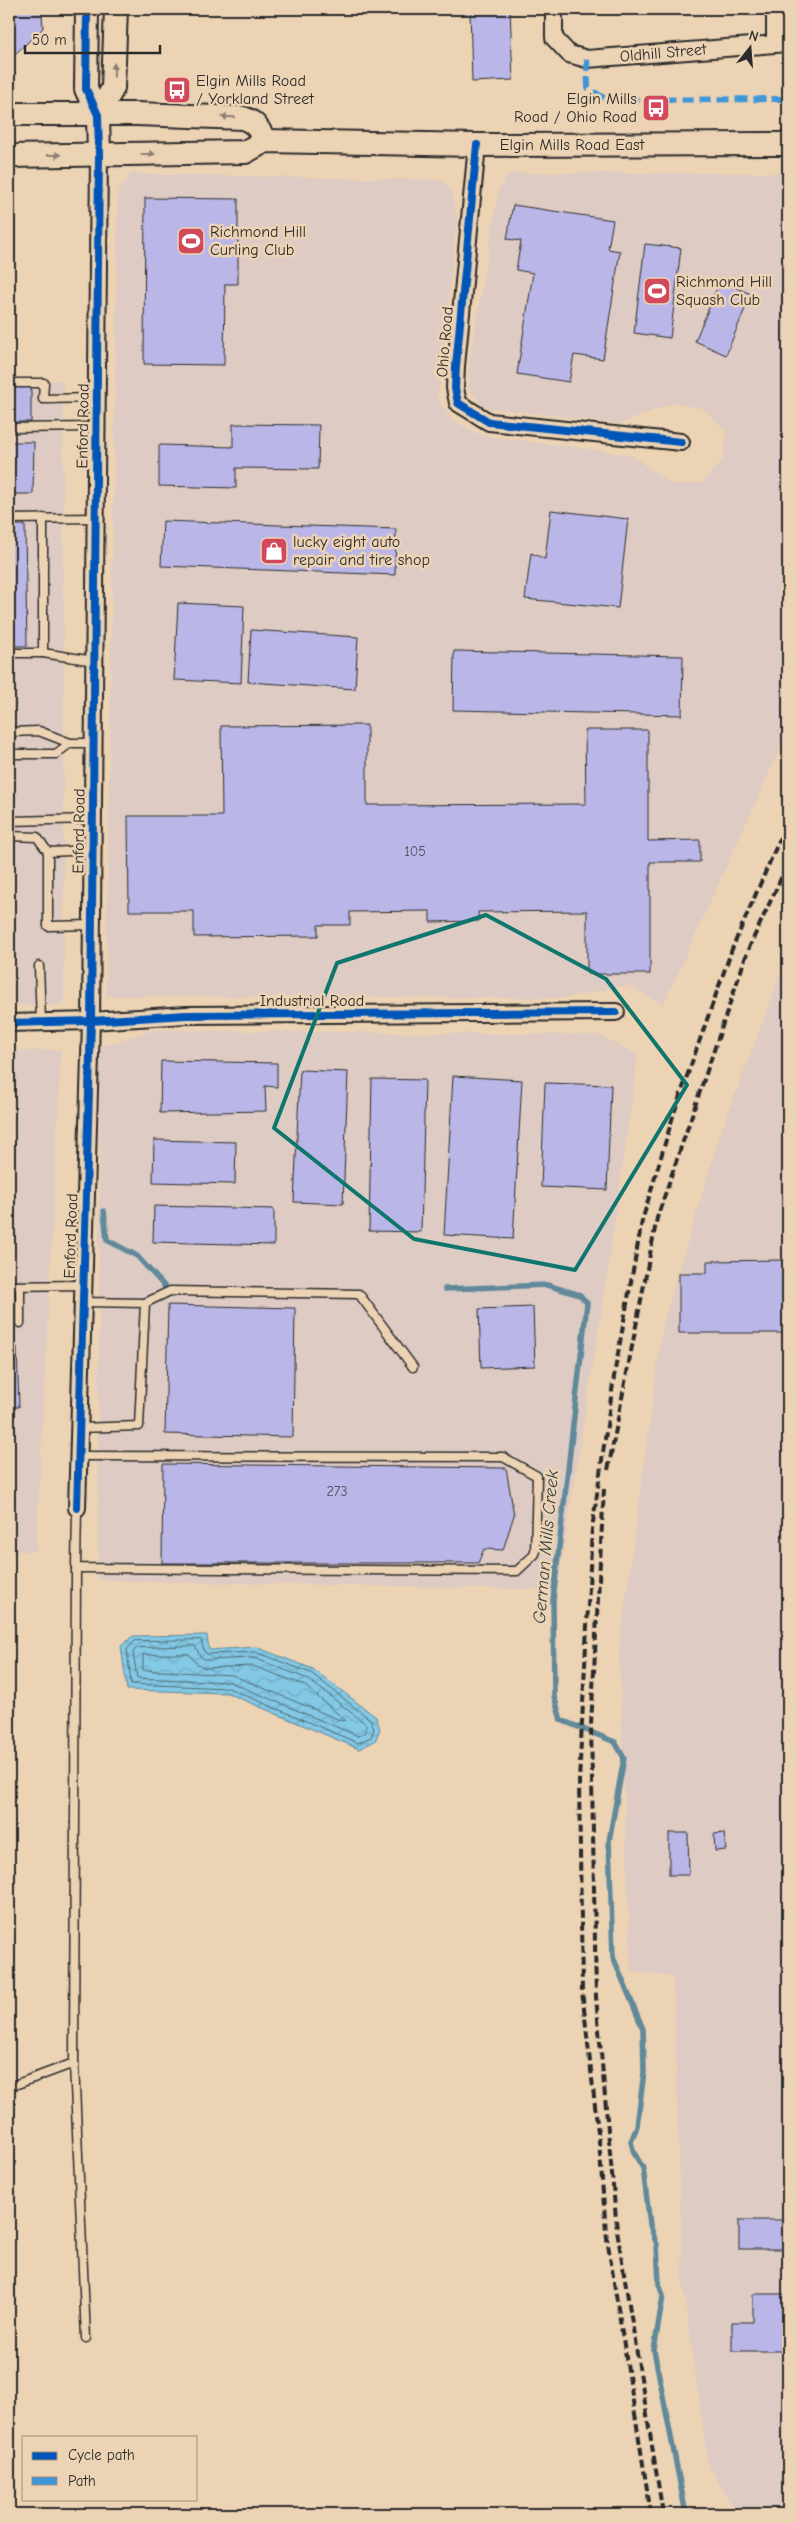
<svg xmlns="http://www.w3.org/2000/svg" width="797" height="2523" font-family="'Comic Neue',sans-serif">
<defs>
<pattern id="water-waves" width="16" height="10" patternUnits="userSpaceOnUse" patternTransform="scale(1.25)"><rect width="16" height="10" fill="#83c8e4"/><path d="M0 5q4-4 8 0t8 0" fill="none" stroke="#71acc4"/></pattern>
</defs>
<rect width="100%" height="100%" fill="#ecd3b4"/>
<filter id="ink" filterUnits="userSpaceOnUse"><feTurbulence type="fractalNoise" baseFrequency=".02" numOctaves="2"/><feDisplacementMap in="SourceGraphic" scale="10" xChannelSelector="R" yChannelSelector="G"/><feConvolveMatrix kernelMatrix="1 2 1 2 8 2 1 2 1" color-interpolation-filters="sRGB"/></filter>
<g filter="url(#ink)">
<!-- built -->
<g fill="#ddcbc4">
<path d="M 510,173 L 788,173 L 788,731 L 663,1005 L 628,985 L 565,998 L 106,996 L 118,192 L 131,174 L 442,180 L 452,193 L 457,219 L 438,400 L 453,421 L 481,435 L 631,455 L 672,485 L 702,483 L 723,460 L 727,432 L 703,408 L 672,403 L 620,424 L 484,407 L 469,389 L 469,364 L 499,189 Z"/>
<path d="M 9,380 L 63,381 L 64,1005 L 9,1005 Z"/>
<path d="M 788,955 L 788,2514 L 737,2514 L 708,2465 L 683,2285 L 673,1977 L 631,1971 L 619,1651 L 663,1323 L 720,1135 Z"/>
<path d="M 153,1030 L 599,1035 L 638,1055 L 607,1274 L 557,1590 L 98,1580 L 100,1047 Z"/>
<path d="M 61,1050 L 36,1551 L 9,1551 L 9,1051 Z"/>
</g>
<!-- water -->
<path fill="url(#water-waves)" stroke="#60899a" d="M 207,1635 L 209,1650 L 256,1647 L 313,1669 L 376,1717 L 380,1729 L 375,1741 L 359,1749 L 227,1693 L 127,1690 L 121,1646 L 133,1636 Z"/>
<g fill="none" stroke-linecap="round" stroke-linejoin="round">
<!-- shore -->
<g stroke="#4e6a75" stroke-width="1">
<path d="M 201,1640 L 204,1651 L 208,1654 L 255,1652 L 311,1673 L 371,1720 L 374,1729 L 371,1737 L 358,1743 L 228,1688 L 131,1684 L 127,1649 L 135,1641 Z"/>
<path d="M 195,1646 L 201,1657 L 207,1660 L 254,1658 L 308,1679 L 366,1724 L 366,1732 L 358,1736 L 230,1682 L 137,1678 L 133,1652 L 137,1648 Z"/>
<path d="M 189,1654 L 196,1663 L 205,1668 L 253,1666 L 304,1685 L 345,1720 L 342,1721 L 232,1675 L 143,1670 L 143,1655 Z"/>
</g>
<!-- stream -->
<g stroke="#60899a" stroke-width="5.5">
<path d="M 104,1211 L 107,1240 L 137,1256 L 166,1288"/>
<path d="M 445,1289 L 547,1285 L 580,1295 L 587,1303 L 553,1600 L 554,1696 L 561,1720 L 615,1742 L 624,1758 L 609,1841 L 613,1957 L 643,2029 L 644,2072 L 637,2126 L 631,2142 L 634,2153 L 643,2168 L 650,2225 L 657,2245 L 659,2284 L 663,2296 L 654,2350 L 686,2514"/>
</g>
</g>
<!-- building -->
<g fill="#bab7e8" stroke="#2b2b2b">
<path d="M 9,9 L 52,9 L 52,12 L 42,13 L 43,28 L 12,57 L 9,57 Z"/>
<path d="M 470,9 L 510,9 L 513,80 L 472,82 Z"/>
<path d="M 145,198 L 238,199 L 238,284 L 225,284 L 224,365 L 144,364 Z"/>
<path d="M 513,205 L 613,220 L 608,249 L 620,251 L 603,359 L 574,355 L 569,382 L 517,374 L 533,273 L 516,270 L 521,241 L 507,239 Z"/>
<path d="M 645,244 L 681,248 L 670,338 L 634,333 Z"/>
<path d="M 720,281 L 751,294 L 726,355 L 695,341 Z"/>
<rect x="9" y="385" width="22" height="37"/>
<path d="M 233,424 L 319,425 L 318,469 L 236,468 L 236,488 L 159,486 L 159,445 L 233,447 Z"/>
<path d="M 9,442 L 34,442 L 33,494 L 9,494 Z"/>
<path d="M 551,510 L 628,519 L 618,608 L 525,599 L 531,553 L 545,559 Z"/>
<path d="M 163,521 L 396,529 L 395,575 L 161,566 Z"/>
<path d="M 9,525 L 25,525 L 27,646 L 9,646 Z"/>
<path d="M 178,603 L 244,606 L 241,683 L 174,680 Z"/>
<path d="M 251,630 L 358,637 L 355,689 L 248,682 Z"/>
<path d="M 454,651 L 683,656 L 682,715 L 453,710 Z"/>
<path d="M 9,668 L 12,668 L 12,714 L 9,715 Z"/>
<path d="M 367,725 L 367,805 L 586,804 L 585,730 L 648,730 L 648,841 L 700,840 L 700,862 L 650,862 L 650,974 L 587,974 L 587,911 L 478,912 L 479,921 L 430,922 L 430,911 L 350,912 L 350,925 L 318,925 L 318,936 L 194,937 L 194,911 L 129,911 L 128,816 L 222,816 L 221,726 Z"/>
<path d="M 161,1061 L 277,1063 L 277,1087 L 265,1086 L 266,1111 L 160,1113 Z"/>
<path d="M 300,1070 L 348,1072 L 343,1204 L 294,1202 Z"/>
<path d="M 453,1076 L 522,1080 L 513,1239 L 444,1235 Z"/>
<path d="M 372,1079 L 425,1080 L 421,1232 L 369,1231 Z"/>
<path d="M 545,1083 L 611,1085 L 607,1190 L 541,1187 Z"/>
<path d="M 154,1140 L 236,1142 L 235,1184 L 153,1182 Z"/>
<path d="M 154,1206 L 274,1209 L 274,1245 L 153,1242 Z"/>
<path d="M 788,1260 L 788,1333 L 679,1333 L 679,1273 L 707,1273 L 707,1261 Z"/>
<path d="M 168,1305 L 295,1308 L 293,1437 L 165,1434 Z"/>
<path d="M 533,1307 L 535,1366 L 481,1368 L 479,1309 Z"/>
<path d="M 9,1347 L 17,1347 L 19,1407 L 9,1407 Z"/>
<path d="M 163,1464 L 506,1468 L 514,1515 L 503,1550 L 484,1549 L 478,1563 L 162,1563 Z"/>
<path d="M 669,1833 L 688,1833 L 689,1875 L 669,1875 Z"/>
<path d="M 724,1833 L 726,1850 L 715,1851 L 714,1834 Z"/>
<rect x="739" y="2220" width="49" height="29"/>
<path d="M 753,2294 L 788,2294 L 788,2351 L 732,2351 L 732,2322 L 753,2322 Z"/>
</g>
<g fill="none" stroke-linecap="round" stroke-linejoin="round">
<!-- lane casing -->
<g stroke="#2b2b2b" stroke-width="11">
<g id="lane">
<path d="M 9,383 L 44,383 L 43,399 L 97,398"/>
<path d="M 9,428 L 96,427"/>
<path d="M 9,519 L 95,518"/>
<path d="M 9,653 L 43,653 L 94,661"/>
<path d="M 43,653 L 43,518"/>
<path d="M 9,732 L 39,731 L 70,743 L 93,743"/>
<path d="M 9,754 L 56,754 L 70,743"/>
<path d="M 9,821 L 93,819"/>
<path d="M 9,836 L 37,837 L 48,852"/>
<path d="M 92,925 L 48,926 L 48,852 L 92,850"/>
<path d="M 39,966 L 41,1022"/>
<path d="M 9,1286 L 83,1285"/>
<path d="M 20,1286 L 20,1323"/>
<path d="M 145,1303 L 170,1291 L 359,1294 L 413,1367"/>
<path d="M 79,1428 L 139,1426 L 145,1303 L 83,1302"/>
<path d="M 77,1508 L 76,1568 L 517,1571 L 535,1554 L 537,1476 L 503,1457 L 79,1456"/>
<path d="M 76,1568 L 74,2063 L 86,2338"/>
<path d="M 9,2087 L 74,2063"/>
</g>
</g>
<!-- street casing -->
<g stroke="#2b2b2b" stroke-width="20">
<g id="street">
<path d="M 554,9 L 554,38 L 569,54 L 587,59 L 788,43"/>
<path d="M 775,9 L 775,44"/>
<path d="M 477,145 L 456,366 L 455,388 L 458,403 L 489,422 L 681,442"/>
<path d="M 9,1023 L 91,1021 L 186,1015 L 616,1012"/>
<path d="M 77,1508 L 91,1021 L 99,155"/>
</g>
</g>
<!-- secondary casing -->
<g stroke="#2b2b2b" stroke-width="26">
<g id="secondary">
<path d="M 87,9 L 86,89 L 98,115 L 99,155"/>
<path d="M 9,114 L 137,114 L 243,118 C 256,122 259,130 265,141"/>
<path d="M 98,115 L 113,88 L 116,9"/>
<path d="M 9,156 L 245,152 L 265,141 L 477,145 L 788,144"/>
</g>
</g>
<!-- lane -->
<use href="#lane" stroke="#ecd3b4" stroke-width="8"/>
<!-- street -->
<use href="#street" stroke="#ecd3b4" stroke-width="16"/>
<!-- secondary -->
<use href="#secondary" stroke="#ecd3b4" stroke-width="22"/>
<!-- rail -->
<g stroke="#2b2b2b" stroke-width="4" stroke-dasharray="8 4" stroke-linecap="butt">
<path d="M 608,1470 L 657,1218 L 748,950 L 788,863"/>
<path d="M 604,1489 L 591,1725 L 596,1997 L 617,2230 L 663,2514"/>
<path d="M 651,2514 L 606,2232 L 599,2141 L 582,1991 L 579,1781 L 592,1529 L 615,1370 L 642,1221 L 674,1113 L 732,949 L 788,820"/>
</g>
<!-- quiet -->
<path stroke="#3c96d7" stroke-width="6" stroke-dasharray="12 6" stroke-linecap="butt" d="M 587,59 L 588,88 L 607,100 L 788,99"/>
<!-- cycleway casing -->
<g stroke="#ecd3b4" stroke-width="11">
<g id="cycleway">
<path d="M 477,145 L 456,366 L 455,388 L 458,403 L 489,422 L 681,442"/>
<path d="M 9,1023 L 91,1021 L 186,1015 L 616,1012"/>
<path d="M 77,1508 L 91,1021 L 99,155 L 98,115 L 86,89 L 87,9"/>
</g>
</g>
<!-- cycleway -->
<use href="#cycleway" stroke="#0057b8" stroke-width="8"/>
</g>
<!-- one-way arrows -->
<defs><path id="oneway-solid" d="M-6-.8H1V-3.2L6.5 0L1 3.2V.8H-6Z" transform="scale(1.25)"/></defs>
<g fill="#8c7f70">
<use href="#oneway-solid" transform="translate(114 70) rotate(-88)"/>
<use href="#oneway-solid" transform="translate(228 117) rotate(-178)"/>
<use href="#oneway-solid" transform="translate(148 154) rotate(-1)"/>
<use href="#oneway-solid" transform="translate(54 155)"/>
</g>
</g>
<!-- marked area -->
<path fill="none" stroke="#0f766e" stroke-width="4" stroke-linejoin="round" d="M 486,915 L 606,979 L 687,1085 L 575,1270 L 414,1239 L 274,1128 L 337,963 Z"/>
<!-- icons -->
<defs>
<g id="bus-square" transform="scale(1.4375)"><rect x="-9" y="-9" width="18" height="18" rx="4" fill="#d1495b" stroke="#ecd3b4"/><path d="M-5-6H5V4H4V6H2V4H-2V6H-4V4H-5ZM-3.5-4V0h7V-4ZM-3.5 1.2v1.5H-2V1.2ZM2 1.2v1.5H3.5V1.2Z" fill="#fff"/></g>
<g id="stadium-square" transform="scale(1.4375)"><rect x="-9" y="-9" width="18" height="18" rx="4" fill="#d1495b" stroke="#ecd3b4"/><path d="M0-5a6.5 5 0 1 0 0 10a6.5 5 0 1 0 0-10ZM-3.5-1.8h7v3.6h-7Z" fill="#fff"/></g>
<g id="shop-square" transform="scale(1.4375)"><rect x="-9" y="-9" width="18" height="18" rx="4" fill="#d1495b" stroke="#ecd3b4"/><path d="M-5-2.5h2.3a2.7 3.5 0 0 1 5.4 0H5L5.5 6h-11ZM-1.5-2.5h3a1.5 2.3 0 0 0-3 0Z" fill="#fff"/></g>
</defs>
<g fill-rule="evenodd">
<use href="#bus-square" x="177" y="90"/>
<use href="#bus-square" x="656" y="108"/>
<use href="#stadium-square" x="191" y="241"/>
<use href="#stadium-square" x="657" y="291"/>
<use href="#shop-square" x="274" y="551"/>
</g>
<g text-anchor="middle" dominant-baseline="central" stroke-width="5" stroke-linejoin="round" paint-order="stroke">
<!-- number labels -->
<g font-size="14" fill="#4f4e5a">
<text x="415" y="851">105</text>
<text x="337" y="1491">273</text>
</g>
<!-- street labels -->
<g font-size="16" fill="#2b2b2b" stroke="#ecd3b4">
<text transform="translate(663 53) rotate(-5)">Oldhill Street</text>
<text x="572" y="145">Elgin Mills Road East</text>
<text transform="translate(445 342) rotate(-85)">Ohio Road</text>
<text transform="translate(83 426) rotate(-89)">Enford Road</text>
<text transform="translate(79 831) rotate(-89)">Enford Road</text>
<text x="312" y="1001">Industrial Road</text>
<text transform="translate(71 1236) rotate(-88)">Enford Road</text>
</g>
<!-- poi labels -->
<g font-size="16" fill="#2b2b2b" stroke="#ecd3b4" text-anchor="start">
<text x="196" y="81">Elgin Mills Road<tspan x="196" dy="18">/ Yorkland Street</tspan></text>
<text x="637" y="99" text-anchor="end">Elgin Mills<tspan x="637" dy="18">Road / Ohio Road</tspan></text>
<text x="210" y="232">Richmond Hill<tspan x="210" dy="18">Curling Club</tspan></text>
<text x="676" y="282">Richmond Hill<tspan x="676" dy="18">Squash Club</tspan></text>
<text x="293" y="542">lucky eight auto<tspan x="293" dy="18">repair and tire shop</tspan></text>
</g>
<!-- water labels -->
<g font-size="18" font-style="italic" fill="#384347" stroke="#ecd3b4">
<text transform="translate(546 1547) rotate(-85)">German Mills Creek</text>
</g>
</g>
<!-- margin -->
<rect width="797" height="2523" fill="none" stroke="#ecd3b4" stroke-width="30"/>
<rect x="15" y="15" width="767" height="2493" fill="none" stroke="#2b2b2b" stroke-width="2" filter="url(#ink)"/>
<!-- legend -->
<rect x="22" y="2436" width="175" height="65" fill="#ecd3b4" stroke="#9f907d"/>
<rect x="32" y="2452" width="25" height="8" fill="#0057b8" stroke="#9f907d"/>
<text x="68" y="2460" font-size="15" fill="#2b2b2b">Cycle path</text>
<rect x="32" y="2477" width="25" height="8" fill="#3c96d7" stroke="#9f907d"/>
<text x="68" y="2486" font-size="15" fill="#2b2b2b">Path</text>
<!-- north arrow -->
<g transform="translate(750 48) rotate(17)" stroke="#ecd3b4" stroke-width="4" paint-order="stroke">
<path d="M0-4L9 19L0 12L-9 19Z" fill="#2b2b2b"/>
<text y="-8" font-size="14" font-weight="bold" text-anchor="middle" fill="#2b2b2b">N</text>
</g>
<!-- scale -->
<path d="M25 45v8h135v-8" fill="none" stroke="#2b2b2b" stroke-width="2.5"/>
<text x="32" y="45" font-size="15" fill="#2b2b2b" stroke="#ecd3b4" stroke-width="4" paint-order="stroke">50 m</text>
</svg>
